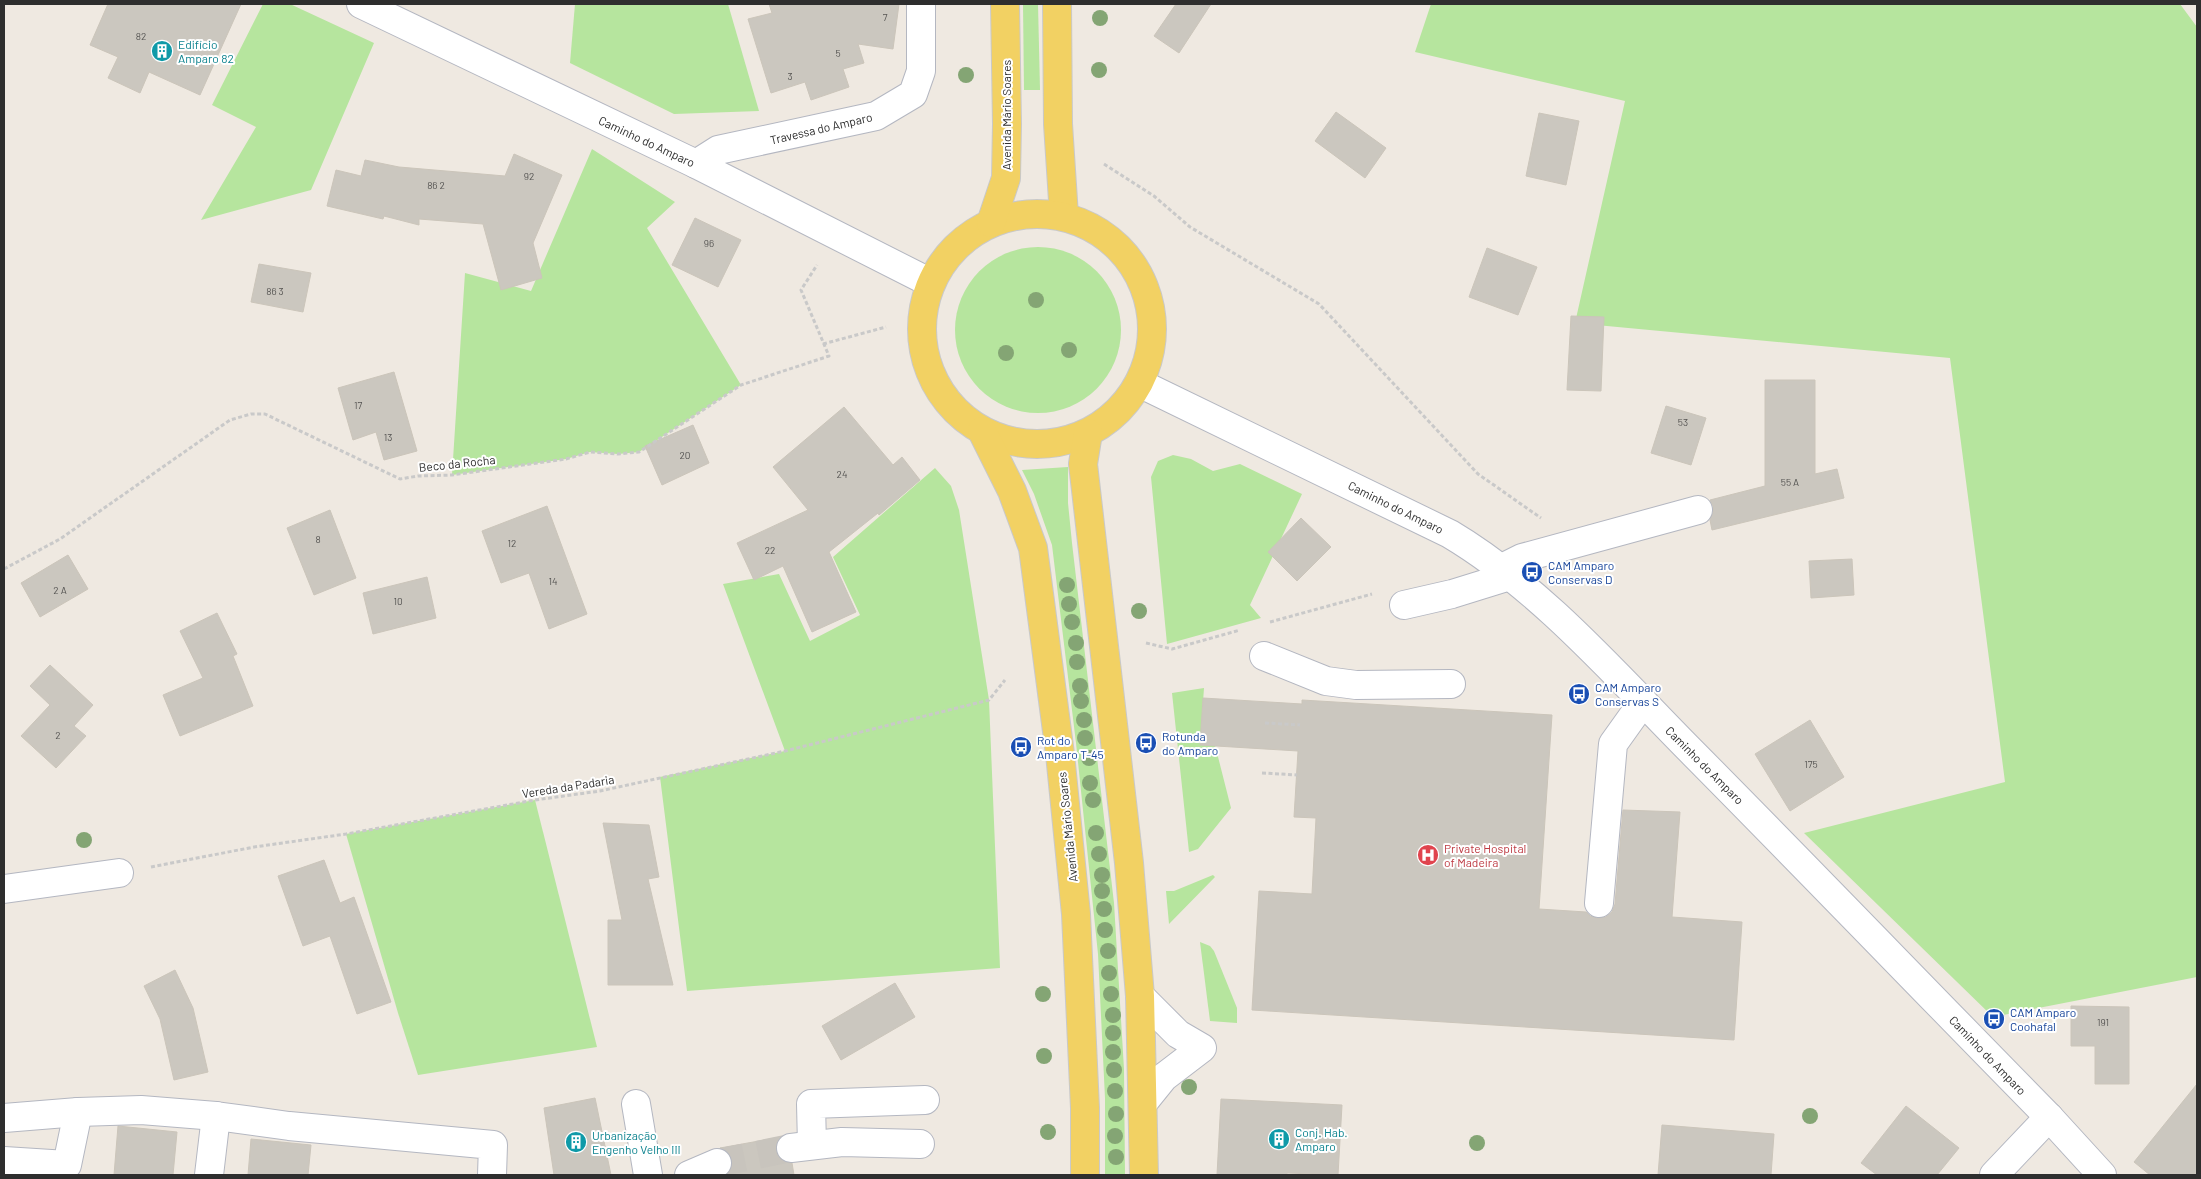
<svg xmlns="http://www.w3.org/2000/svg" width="2201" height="1179" font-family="Barlow,sans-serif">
<rect width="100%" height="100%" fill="#efe9e1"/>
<!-- green -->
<g fill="#b6e59e">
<path d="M 263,4 L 290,4 L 374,43 L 311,190 L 201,220 L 256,127 L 212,105 Z"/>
<path d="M 575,4 L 728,4 L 759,111 L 674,114 L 570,63 Z"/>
<path d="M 1023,4 L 1038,4 L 1040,90 L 1024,90 Z"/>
<path d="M 1431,4 L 2180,4 L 2197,27 L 2197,977 L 1993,1017 L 1804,833 L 2005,782 L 1950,358 L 1575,323 L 1625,101 L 1415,52 Z"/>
<path d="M 592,149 L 675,202 L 647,228 L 741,385 L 639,452 L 618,454 L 590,452 L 566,459 L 452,475 L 465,273 L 531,291 Z"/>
<circle cx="1038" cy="330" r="83"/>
<path d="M 1173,455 L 1191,459 L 1213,471 L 1240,464 L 1302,494 L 1250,605 L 1261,618 L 1167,644 L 1151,477 L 1158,461 Z"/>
<path d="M 1068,467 L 1068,503 L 1072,543 L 1114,903 L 1124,1069 L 1125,1175 L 1105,1175 L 1105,1098 L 1098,954 L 1076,743 L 1052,545 L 1034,494 L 1022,470 Z"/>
<path d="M 935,468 L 951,486 L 959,510 L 989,700 L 1000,968 L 687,991 L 660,777 L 785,751 L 723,584 L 779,574 L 810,641 L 860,615 L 833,557 Z"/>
<path d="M 1204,688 L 1200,744 L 1215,745 L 1231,808 L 1198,849 L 1189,852 L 1172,693 Z"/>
<path d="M 535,800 L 597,1047 L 418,1075 L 398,1013 L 346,834 Z"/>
<path d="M 1213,875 L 1215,877 L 1169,924 L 1166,891 L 1174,891 Z"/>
<path d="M 1200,942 L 1210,946 L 1214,951 L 1237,1008 L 1237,1023 L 1210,1021 Z"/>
</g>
<!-- building -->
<g fill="#cbc7bf" stroke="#cbc5ba">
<path d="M 108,4 L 241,4 L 200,95 L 149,72 L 140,93 L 108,78 L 118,57 L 90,45 Z"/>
<path d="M 769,4 L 899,4 L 893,49 L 858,44 L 864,63 L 843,69 L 849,87 L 811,100 L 805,82 L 771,93 L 748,19 L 772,13 Z"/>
<path d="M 1176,4 L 1211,4 L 1179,53 L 1154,36 Z"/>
<path d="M 1336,112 L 1386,148 L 1365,178 L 1315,141 Z"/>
<path d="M 1539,113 L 1579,121 L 1566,185 L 1526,176 Z"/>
<path d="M 514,154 L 562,175 L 533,243 L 542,278 L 501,290 L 483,224 L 419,219 L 419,225 L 384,216 L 383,219 L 327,206 L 336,170 L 361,176 L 365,160 L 399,167 L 505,176 Z"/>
<path d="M 695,218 L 741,240 L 718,287 L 672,265 Z"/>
<path d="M 1487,248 L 1537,267 L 1518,315 L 1469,297 Z"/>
<path d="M 259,264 L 311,273 L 303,312 L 251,302 Z"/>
<path d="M 1571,316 L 1604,317 L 1601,391 L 1567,390 Z"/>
<path d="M 394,372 L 417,451 L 384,460 L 376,432 L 353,440 L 338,388 Z"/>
<path d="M 1765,380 L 1815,380 L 1815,474 L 1837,469 L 1844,498 L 1712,530 L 1710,520 L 1713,513 L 1713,506 L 1710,500 L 1765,486 Z"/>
<path d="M 1666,406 L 1706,418 L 1691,465 L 1651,453 Z"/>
<path d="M 844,407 L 893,465 L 902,457 L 920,480 L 879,515 L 878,513 L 829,552 L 856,612 L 812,632 L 783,566 L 754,580 L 737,543 L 808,510 L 773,467 Z"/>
<path d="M 693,425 L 709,463 L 662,485 L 645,446 Z"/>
<path d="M 547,506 L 587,614 L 549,629 L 529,573 L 501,583 L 482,531 Z"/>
<path d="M 330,510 L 356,578 L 314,595 L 287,528 Z"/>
<path d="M 1301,518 L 1331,547 L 1297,581 L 1268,552 Z"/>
<path d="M 68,555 L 88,589 L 40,617 L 21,583 Z"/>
<path d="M 1852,559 L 1854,595 L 1811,598 L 1809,561 Z"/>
<path d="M 427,577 L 436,618 L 373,634 L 363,593 Z"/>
<path d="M 217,613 L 237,654 L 233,656 L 253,706 L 180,736 L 163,695 L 203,678 L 180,631 Z"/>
<path d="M 50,665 L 93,705 L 74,726 L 86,736 L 56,768 L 21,736 L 50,705 L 30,686 Z"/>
<path d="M 1203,698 L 1302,704 L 1302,700 L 1552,715 L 1539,909 L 1586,912 L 1590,916 L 1597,918 L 1606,917 L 1612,912 L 1615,904 L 1623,810 L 1680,812 L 1672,917 L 1742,922 L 1734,1040 L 1252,1010 L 1259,891 L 1312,894 L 1316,818 L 1294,817 L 1298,751 L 1200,745 Z"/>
<path d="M 1810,720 L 1844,777 L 1790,811 L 1755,754 Z"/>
<path d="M 603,823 L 649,825 L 659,877 L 648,879 L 673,985 L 608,985 L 608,920 L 622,920 Z"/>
<path d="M 324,860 L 340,903 L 354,897 L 391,1002 L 357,1014 L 330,936 L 303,946 L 278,876 Z"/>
<path d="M 175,970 L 193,1008 L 208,1072 L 174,1080 L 160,1019 L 144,986 Z"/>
<path d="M 895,983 L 915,1017 L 841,1060 L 822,1026 Z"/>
<path d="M 2071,1006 L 2129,1007 L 2129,1084 L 2095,1084 L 2095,1046 L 2071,1046 Z"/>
<path d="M 2197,1084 L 2197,1175 L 2150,1175 L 2134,1162 Z"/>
<path d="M 595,1098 L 611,1175 L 554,1175 L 544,1108 Z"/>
<path d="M 1221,1099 L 1342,1105 L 1338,1175 L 1287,1173 L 1287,1175 L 1217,1175 Z"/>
<path d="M 1906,1106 L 1959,1148 L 1937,1175 L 1877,1175 L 1861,1163 Z"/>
<path d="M 1662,1125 L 1774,1134 L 1771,1175 L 1658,1175 Z"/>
<path d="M 118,1126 L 177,1132 L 173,1175 L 114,1175 Z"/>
<path d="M 781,1137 L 777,1142 L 776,1150 L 779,1158 L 784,1162 L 792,1163 L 794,1175 L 726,1175 L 732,1165 L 732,1157 L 727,1151 L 720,1148 Z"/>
<path d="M 251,1139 L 311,1145 L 308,1175 L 248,1175 Z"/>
</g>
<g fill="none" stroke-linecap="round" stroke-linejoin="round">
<!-- minor-tunnel -->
<path stroke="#c8c4bd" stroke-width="28" stroke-dasharray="28 14" stroke-linecap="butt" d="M 717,1163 L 791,1148"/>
<!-- minor casing -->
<g stroke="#b4b7c1" stroke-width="30">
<g id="minor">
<path d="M 361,4 L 696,164 L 931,283"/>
<path d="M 696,164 L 718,150 L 876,116 L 913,94 L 921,71 L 921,4"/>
<path d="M 1139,383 L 1450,534 C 1539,587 1615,674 1687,747 C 1809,870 1928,994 2049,1117 L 2102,1175"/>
<path d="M 1500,569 L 1522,558 L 1698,510"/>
<path d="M 1404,605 L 1452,594 L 1510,576"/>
<path d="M 1264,656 L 1326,681 L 1356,685 L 1451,684"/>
<path d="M 4,889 L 119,873"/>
<path d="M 1599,903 L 1613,744 L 1643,702"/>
<path d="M 1140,996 L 1178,1034 L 1202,1048 L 1164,1077 L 1143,1103"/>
<path d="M 636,1104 L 648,1175"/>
<path d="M 4,1118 L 78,1112 L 141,1110 L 216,1116 L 289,1126 L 493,1145 L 492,1175"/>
<path d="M 812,1145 L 811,1104 L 925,1100"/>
<path d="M 791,1148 L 842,1142 L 920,1144"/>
<path d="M 4,1161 L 67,1165 L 78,1112"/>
<path d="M 209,1175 L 216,1116"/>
<path d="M 689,1175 L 717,1163"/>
<path d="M 1994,1175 L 2049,1117"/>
</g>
</g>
<!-- major casing -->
<g stroke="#c9c9c9" stroke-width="30">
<g id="major">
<path d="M 1057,4 L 1058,124 L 1064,216"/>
<circle cx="1037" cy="329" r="115"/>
<path d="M 991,223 L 1006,178 L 1007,124 L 1005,4"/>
<path d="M 982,431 L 1012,491 L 1033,548 L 1060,754 L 1076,914 L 1085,1108 L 1085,1175"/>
<path d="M 1088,433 L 1083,464 L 1129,863 L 1140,996 L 1144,1175"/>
</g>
</g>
<!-- path -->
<g stroke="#c9c9c9" stroke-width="3" stroke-dasharray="4 2.5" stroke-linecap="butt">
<path d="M 1104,164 L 1154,196 L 1190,227 L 1319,304 L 1478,474 L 1541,518"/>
<path d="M 823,344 L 886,327"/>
<path d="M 4,569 L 60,539 L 230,420 L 251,414 L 265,414 L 400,479 L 418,476 L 452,475 L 566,459 L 590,452 L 618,454 L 639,452 L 741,385 L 829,356 L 801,290 L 817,265"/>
<path d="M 1270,622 L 1372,594"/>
<path d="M 1146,643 L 1172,649 L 1240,630"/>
<path d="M 1265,723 L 1300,725"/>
<path d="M 1262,773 L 1297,775"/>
<path d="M 151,867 L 254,847 L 346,834 L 535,800 L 600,791 L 785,751 L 989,700 L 1005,680"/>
</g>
<!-- minor -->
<use href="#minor" stroke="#fff" stroke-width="28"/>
<!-- major -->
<use href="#major" stroke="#f2d163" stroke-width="28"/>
</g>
<!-- trees -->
<g fill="#84a574">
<circle cx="1100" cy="18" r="8"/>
<circle cx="1099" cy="70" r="8"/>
<circle cx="966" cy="75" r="8"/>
<circle cx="1036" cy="300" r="8"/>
<circle cx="1069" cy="350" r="8"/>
<circle cx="1006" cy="353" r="8"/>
<circle cx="1067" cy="585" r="8"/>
<circle cx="1069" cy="604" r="8"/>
<circle cx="1139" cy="611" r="8"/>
<circle cx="1072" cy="622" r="8"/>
<circle cx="1076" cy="643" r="8"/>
<circle cx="1077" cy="662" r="8"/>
<circle cx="1080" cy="686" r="8"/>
<circle cx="1081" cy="701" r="8"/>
<circle cx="1084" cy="720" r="8"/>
<circle cx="1085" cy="738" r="8"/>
<circle cx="1089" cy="758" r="8"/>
<circle cx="1090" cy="783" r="8"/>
<circle cx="1093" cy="800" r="8"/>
<circle cx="1096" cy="833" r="8"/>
<circle cx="84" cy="840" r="8"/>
<circle cx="1099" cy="854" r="8"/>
<circle cx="1102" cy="875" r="8"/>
<circle cx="1102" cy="891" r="8"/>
<circle cx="1104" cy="909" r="8"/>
<circle cx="1105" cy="930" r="8"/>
<circle cx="1108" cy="951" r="8"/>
<circle cx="1109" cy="973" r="8"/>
<circle cx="1043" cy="994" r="8"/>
<circle cx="1111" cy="994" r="8"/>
<circle cx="1113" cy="1015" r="8"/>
<circle cx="1113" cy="1033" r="8"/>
<circle cx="1113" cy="1052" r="8"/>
<circle cx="1044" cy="1056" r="8"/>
<circle cx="1114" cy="1070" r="8"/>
<circle cx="1189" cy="1087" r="8"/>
<circle cx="1115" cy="1091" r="8"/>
<circle cx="1116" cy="1114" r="8"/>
<circle cx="1810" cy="1116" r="8"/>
<circle cx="1048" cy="1132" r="8"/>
<circle cx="1115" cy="1136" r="8"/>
<circle cx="1477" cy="1143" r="8"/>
<circle cx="1116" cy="1157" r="8"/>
</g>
<!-- icons -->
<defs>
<g id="building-disc" transform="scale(1.125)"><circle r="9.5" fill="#0f9aa8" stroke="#fff"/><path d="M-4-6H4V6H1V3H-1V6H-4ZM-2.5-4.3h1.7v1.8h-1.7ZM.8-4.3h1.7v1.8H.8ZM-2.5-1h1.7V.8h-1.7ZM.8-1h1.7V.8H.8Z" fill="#fff"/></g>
<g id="bus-disc" transform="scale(1.125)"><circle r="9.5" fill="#1a4fb4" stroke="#fff"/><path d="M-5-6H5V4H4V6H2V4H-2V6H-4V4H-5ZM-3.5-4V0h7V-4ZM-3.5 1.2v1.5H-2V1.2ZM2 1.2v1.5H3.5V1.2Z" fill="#fff"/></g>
<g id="hospital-disc" transform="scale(1.125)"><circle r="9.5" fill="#e0444e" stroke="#fff"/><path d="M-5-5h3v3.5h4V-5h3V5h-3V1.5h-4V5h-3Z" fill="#fff"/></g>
</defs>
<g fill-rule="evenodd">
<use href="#building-disc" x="162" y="51"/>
<use href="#bus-disc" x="1532" y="572"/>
<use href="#bus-disc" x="1579" y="694"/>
<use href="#bus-disc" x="1146" y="743"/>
<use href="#bus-disc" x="1021" y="747"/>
<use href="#hospital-disc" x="1428" y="855"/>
<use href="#bus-disc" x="1994" y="1019"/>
<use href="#building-disc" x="1279" y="1139"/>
<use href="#building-disc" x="576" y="1142"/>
</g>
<g text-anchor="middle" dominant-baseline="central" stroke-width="4" stroke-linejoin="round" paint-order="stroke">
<!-- number labels -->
<g font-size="10" fill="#555452">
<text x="885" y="17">7</text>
<text x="141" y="36">82</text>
<text x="838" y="53">5</text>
<text x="790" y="76">3</text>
<text x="529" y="176">92</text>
<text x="436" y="185">86 2</text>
<text x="709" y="243">96</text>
<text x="275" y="291">86 3</text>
<text x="358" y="405">17</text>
<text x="1683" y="422">53</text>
<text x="388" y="437">13</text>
<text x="685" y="455">20</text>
<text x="842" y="474">24</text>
<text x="1790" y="482">55 A</text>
<text x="318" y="539">8</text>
<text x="512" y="543">12</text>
<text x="770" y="550">22</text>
<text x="553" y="581">14</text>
<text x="60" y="590">2 A</text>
<text x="398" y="601">10</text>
<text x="58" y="735">2</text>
<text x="1811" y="764">175</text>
<text x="2103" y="1022">191</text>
</g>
<!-- culture labels -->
<g font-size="12" fill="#0d838f" stroke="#fff" text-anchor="start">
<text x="178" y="44">Edifício<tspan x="178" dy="14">Amparo 82</tspan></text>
<text x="1295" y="1132">Conj. Hab.<tspan x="1295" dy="14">Amparo</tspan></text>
<text x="592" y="1135">Urbanização<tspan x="592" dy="14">Engenho Velho III</tspan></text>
</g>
<!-- street labels -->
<g font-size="12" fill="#2e2e2e" stroke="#fff">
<text transform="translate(1006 115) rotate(-90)">Avenida Mário Soares</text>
<text transform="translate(821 128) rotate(-13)">Travessa do Amparo</text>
<text transform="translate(647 141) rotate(25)">Caminho do Amparo</text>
<text transform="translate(457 463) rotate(-6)">Beco da Rocha</text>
<text transform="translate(1396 507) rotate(26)">Caminho do Amparo</text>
<text transform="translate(1705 765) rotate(45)">Caminho do Amparo</text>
<text transform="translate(568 786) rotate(-9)">Vereda da Padaria</text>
<text transform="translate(1067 827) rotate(-96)">Avenida Mário Soares</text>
<text transform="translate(1988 1055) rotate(46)">Caminho do Amparo</text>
</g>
<!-- transit labels -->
<g font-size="12" fill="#164399" stroke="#fff" text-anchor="start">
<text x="1548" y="565">CAM Amparo<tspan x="1548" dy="14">Conservas D</tspan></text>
<text x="1595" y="687">CAM Amparo<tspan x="1595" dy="14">Conservas S</tspan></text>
<text x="1162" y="736">Rotunda<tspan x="1162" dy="14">do Amparo</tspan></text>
<text x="1037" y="740">Rot do<tspan x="1037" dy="14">Amparo T-45</tspan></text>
<text x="2010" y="1012">CAM Amparo<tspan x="2010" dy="14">Coohafal</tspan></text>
</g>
<!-- health labels -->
<g font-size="12" fill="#be3a42" stroke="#fff" text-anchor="start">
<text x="1444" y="848">Private Hospital<tspan x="1444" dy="14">of Madeira</tspan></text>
</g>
</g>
<!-- border -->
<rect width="2201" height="1179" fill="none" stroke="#2e2e2e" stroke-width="10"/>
</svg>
